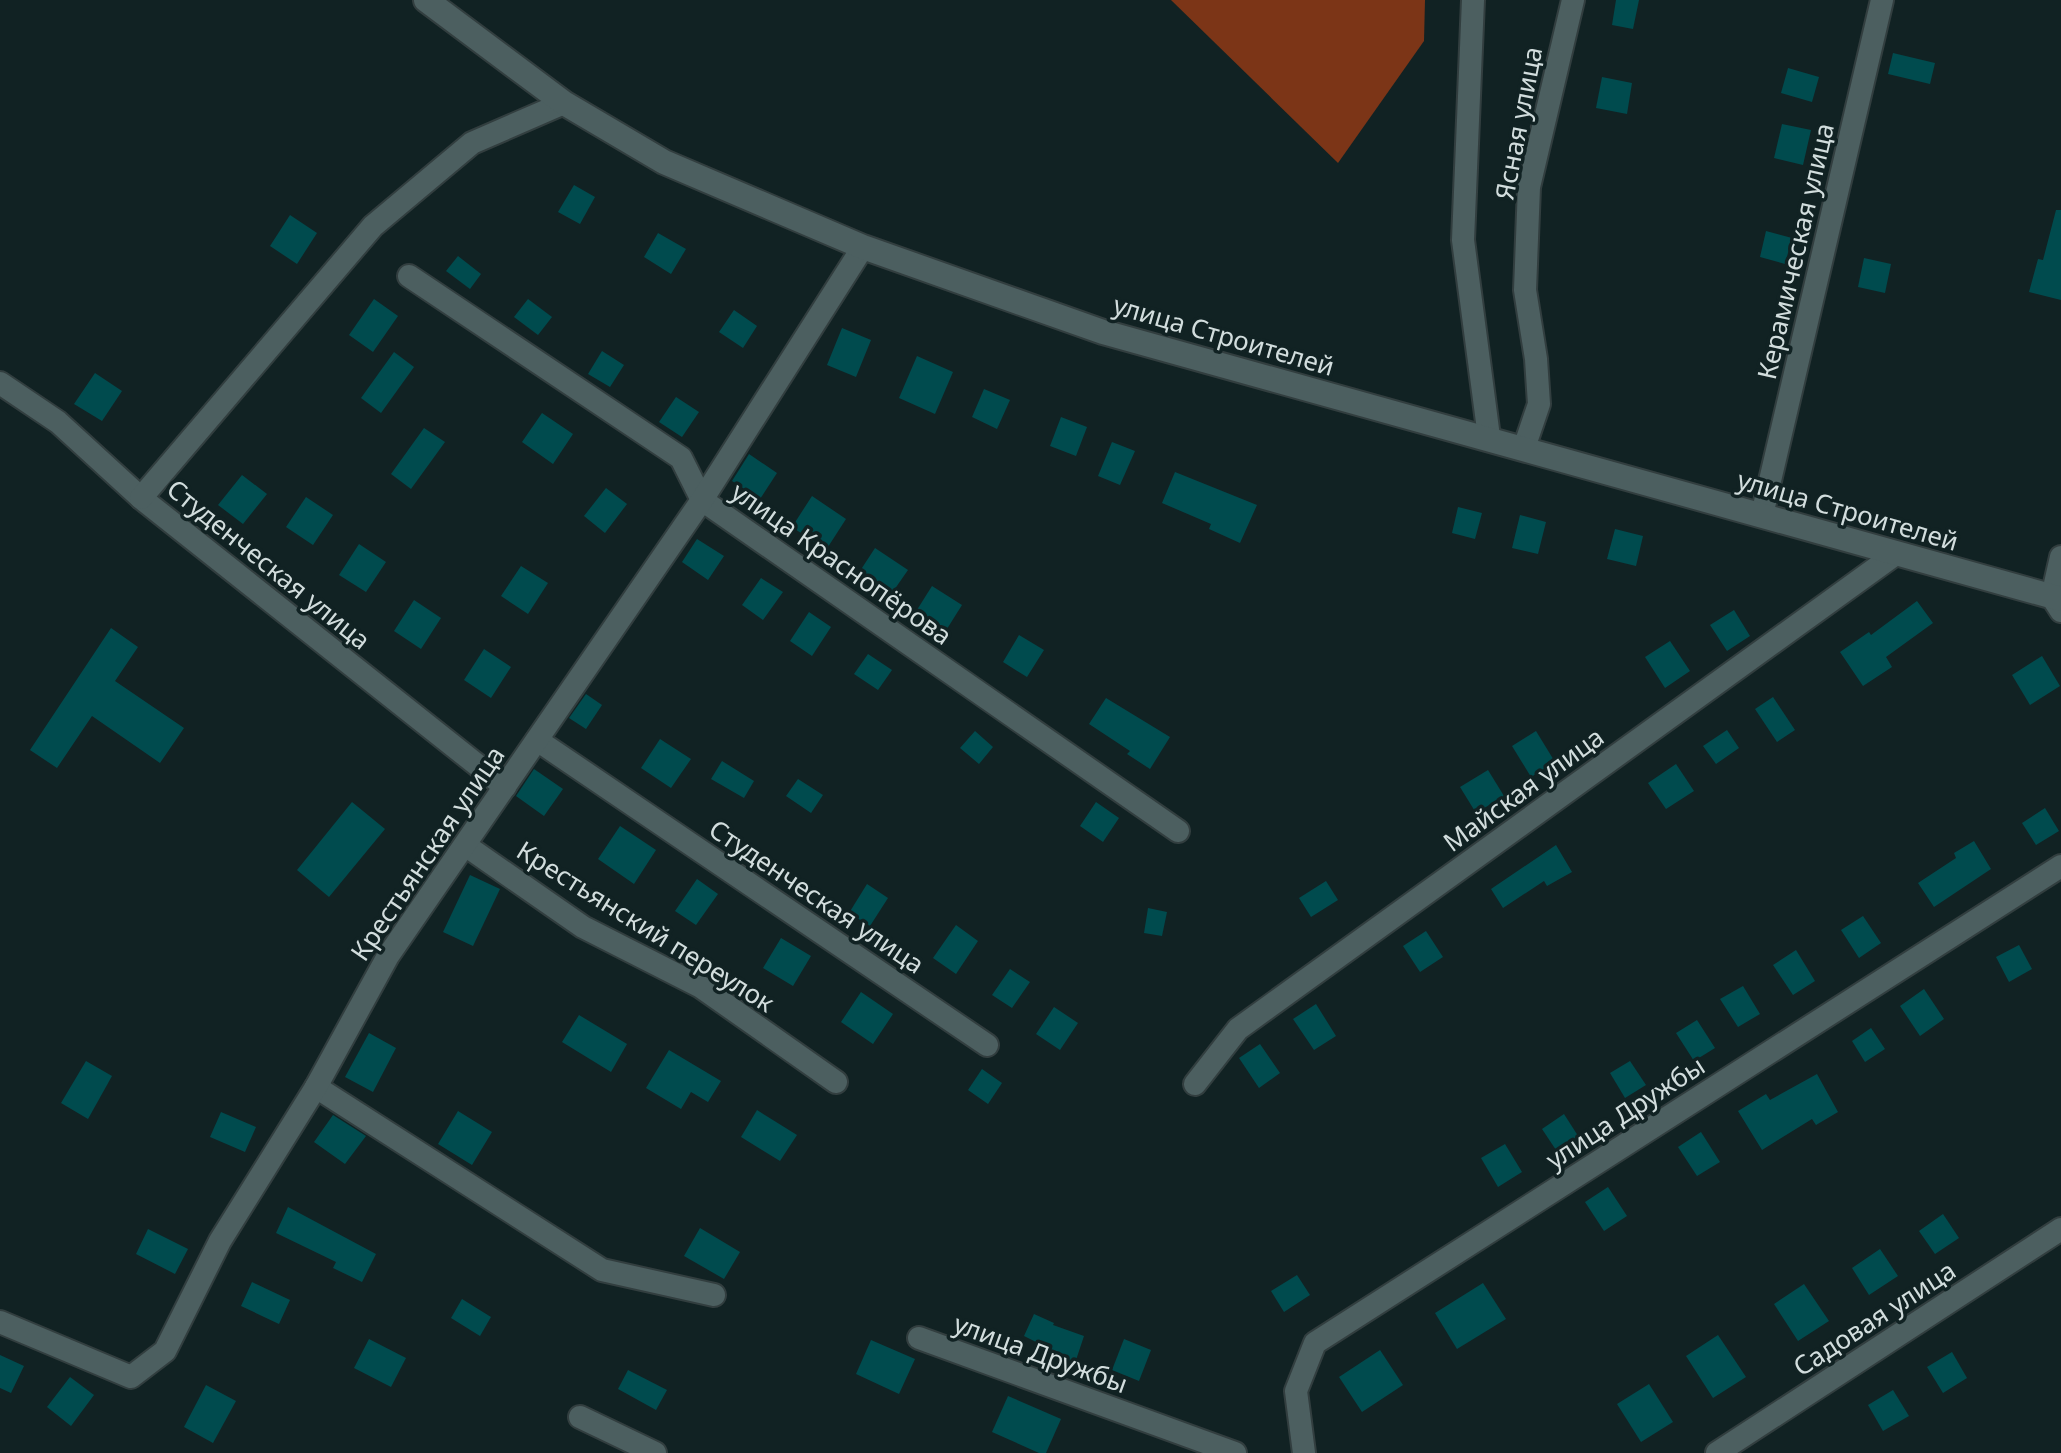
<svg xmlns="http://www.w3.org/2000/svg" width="2061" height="1453" font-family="'Noto Sans',sans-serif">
<rect width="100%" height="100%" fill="#112223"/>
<!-- forest -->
<path fill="#7c3517" d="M 1171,0 L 1425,0 L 1424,41 L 1338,163 Z"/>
<!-- building -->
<g fill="#004b4e">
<path d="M 1616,0 L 1639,0 L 1633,29 L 1612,25 Z"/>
<path d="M 1893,53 L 1935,63 L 1930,84 L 1888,74 Z"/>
<path d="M 1788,68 L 1819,77 L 1812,102 L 1781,93 Z"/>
<path d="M 1602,77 L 1632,83 L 1627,114 L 1596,108 Z"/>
<path d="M 1782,124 L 1811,130 L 1803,165 L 1774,158 Z"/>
<path d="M 574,185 L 595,197 L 580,224 L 558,212 Z"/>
<path d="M 2056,210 L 2061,210 L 2061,300 L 2029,292 L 2038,259 L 2043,260 Z"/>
<path d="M 290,215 L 317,233 L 297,264 L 270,246 Z"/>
<path d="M 1766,231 L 1792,238 L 1785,264 L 1760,257 Z"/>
<path d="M 658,233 L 686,249 L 671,274 L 644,257 Z"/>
<path d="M 458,256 L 481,274 L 470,289 L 446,271 Z"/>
<path d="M 1864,258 L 1891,264 L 1885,293 L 1858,287 Z"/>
<path d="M 374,299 L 398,316 L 373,352 L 349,335 Z"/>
<path d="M 528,299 L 552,317 L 538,335 L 514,317 Z"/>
<path d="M 734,310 L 757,326 L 743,348 L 719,332 Z"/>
<path d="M 842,328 L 871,340 L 856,377 L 827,365 Z"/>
<path d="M 602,351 L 624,365 L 610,387 L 588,374 Z"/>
<path d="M 394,352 L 414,367 L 381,413 L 361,398 Z"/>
<path d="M 917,356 L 953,372 L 935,414 L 899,398 Z"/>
<path d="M 95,373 L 122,391 L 102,421 L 74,404 Z"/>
<path d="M 984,389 L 1010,400 L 997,429 L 972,417 Z"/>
<path d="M 676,397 L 699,412 L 682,437 L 659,422 Z"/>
<path d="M 542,413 L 573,434 L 553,464 L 522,442 Z"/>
<path d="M 1061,417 L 1087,427 L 1076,456 L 1050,446 Z"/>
<path d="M 424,428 L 445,442 L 411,489 L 391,474 Z"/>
<path d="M 1112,442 L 1135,451 L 1120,485 L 1098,476 Z"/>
<path d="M 749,454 L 777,473 L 760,499 L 732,481 Z"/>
<path d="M 1175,472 L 1257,505 L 1240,543 L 1209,529 L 1211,524 L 1162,503 Z"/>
<path d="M 242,475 L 267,494 L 243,524 L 218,505 Z"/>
<path d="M 606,488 L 627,504 L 605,533 L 584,516 Z"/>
<path d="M 812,496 L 846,519 L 826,550 L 792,527 Z"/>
<path d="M 306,497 L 333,515 L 313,545 L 286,527 Z"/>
<path d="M 1458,507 L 1482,513 L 1475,539 L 1452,533 Z"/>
<path d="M 1520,515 L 1546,522 L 1538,554 L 1512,548 Z"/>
<path d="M 1615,529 L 1643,536 L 1636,566 L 1607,559 Z"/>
<path d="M 697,539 L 724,556 L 708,580 L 682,562 Z"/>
<path d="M 359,544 L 386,562 L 366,592 L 339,575 Z"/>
<path d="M 875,548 L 908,570 L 892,593 L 860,571 Z"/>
<path d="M 521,566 L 548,583 L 528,614 L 501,596 Z"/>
<path d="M 761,578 L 783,592 L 763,620 L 742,605 Z"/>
<path d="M 932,586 L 962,605 L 945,632 L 915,613 Z"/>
<path d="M 414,600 L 441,618 L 421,649 L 394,631 Z"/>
<path d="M 1917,601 L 1933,623 L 1886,657 L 1892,667 L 1863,686 L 1840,652 L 1869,632 L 1871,635 Z"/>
<path d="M 1734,610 L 1750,636 L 1727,651 L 1710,625 Z"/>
<path d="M 809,612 L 831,627 L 812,656 L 790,641 Z"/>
<path d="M 111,628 L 138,647 L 115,681 L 184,728 L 160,763 L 92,716 L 57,768 L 30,750 Z"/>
<path d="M 1019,635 L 1044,650 L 1027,677 L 1003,662 Z"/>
<path d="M 1670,641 L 1690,671 L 1665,688 L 1645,657 Z"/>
<path d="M 484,649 L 511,667 L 491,698 L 464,680 Z"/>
<path d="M 868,654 L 892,670 L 878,690 L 854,674 Z"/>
<path d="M 2042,656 L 2060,686 L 2030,705 L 2012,675 Z"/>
<path d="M 586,694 L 602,705 L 586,729 L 569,718 Z"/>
<path d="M 1773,697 L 1795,730 L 1777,742 L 1755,709 Z"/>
<path d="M 1106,698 L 1170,737 L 1150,769 L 1127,754 L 1130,751 L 1089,724 Z"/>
<path d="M 1727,730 L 1739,748 L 1716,764 L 1703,746 Z"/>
<path d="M 975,731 L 993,747 L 979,764 L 960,748 Z"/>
<path d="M 1536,731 L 1555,762 L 1531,777 L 1512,746 Z"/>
<path d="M 660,739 L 691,759 L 671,788 L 641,768 Z"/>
<path d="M 722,761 L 754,781 L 744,798 L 711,779 Z"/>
<path d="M 1676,764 L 1694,791 L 1666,809 L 1648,783 Z"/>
<path d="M 534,769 L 563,789 L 544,816 L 516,796 Z"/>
<path d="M 1488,770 L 1504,796 L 1476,813 L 1460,787 Z"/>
<path d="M 798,779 L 823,795 L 811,813 L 786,796 Z"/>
<path d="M 352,802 L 385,829 L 329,897 L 297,870 Z"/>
<path d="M 1096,802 L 1119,818 L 1103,842 L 1080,826 Z"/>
<path d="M 2045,808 L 2059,831 L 2036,845 L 2022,823 Z"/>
<path d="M 620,826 L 656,850 L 634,884 L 598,859 Z"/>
<path d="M 1974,841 L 1991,869 L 1934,907 L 1918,883 L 1956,858 L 1954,853 Z"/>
<path d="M 1556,845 L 1572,872 L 1547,886 L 1544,881 L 1503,908 L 1491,889 Z"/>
<path d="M 470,875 L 500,889 L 473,946 L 443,932 Z"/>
<path d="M 697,879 L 718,894 L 696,925 L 675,911 Z"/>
<path d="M 1326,881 L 1338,900 L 1311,917 L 1299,898 Z"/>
<path d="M 867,884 L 888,898 L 870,926 L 849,913 Z"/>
<path d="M 1148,908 L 1167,912 L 1162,936 L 1144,933 Z"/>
<path d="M 1863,916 L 1881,943 L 1859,958 L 1841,930 Z"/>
<path d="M 956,925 L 978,941 L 956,974 L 933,958 Z"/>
<path d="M 1426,931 L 1443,957 L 1420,972 L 1403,946 Z"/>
<path d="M 781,938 L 811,956 L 793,986 L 763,968 Z"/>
<path d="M 2019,945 L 2032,969 L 2009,982 L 1996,957 Z"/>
<path d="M 1796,950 L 1815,981 L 1793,995 L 1773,965 Z"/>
<path d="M 1010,969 L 1030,982 L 1012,1008 L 992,995 Z"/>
<path d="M 1743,986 L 1760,1014 L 1738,1027 L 1720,999 Z"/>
<path d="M 1924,989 L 1944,1019 L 1920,1036 L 1900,1006 Z"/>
<path d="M 861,992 L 893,1014 L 873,1044 L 841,1022 Z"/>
<path d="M 1316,1004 L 1336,1036 L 1314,1050 L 1293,1019 Z"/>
<path d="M 1054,1007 L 1078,1023 L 1060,1050 L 1036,1034 Z"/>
<path d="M 579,1015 L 627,1044 L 611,1072 L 562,1042 Z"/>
<path d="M 1697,1020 L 1715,1048 L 1694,1061 L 1676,1033 Z"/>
<path d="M 1871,1028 L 1885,1049 L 1865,1062 L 1852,1041 Z"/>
<path d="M 369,1033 L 396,1048 L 373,1092 L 345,1077 Z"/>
<path d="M 1260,1044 L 1280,1073 L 1259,1088 L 1239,1058 Z"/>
<path d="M 669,1050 L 721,1081 L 708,1102 L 691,1092 L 681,1109 L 646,1088 Z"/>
<path d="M 86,1061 L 112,1076 L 88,1119 L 61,1103 Z"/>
<path d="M 1630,1061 L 1646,1085 L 1625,1098 L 1610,1073 Z"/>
<path d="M 982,1069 L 1002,1083 L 988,1104 L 968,1090 Z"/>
<path d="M 1817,1074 L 1838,1112 L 1816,1125 L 1812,1119 L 1762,1150 L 1738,1111 L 1766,1094 L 1770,1100 Z"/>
<path d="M 757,1110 L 797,1135 L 780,1161 L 741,1137 Z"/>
<path d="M 458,1111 L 492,1132 L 472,1165 L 438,1144 Z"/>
<path d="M 221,1112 L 256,1127 L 245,1152 L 210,1137 Z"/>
<path d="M 1564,1114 L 1580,1139 L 1558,1153 L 1542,1129 Z"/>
<path d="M 333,1115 L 366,1136 L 345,1164 L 314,1142 Z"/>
<path d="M 1701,1132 L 1720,1162 L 1697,1176 L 1678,1147 Z"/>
<path d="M 1505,1144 L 1522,1172 L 1498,1187 L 1481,1158 Z"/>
<path d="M 1608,1187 L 1627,1216 L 1604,1231 L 1585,1202 Z"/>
<path d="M 288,1207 L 376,1254 L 362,1282 L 333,1268 L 336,1262 L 276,1233 Z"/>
<path d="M 1943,1214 L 1959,1238 L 1935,1254 L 1919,1231 Z"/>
<path d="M 700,1228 L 740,1252 L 724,1279 L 684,1256 Z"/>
<path d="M 148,1229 L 188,1249 L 175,1274 L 136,1254 Z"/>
<path d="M 1880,1249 L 1898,1276 L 1869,1295 L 1852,1268 Z"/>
<path d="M 1297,1275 L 1310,1295 L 1284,1312 L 1271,1291 Z"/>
<path d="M 252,1282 L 290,1300 L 279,1324 L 241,1306 Z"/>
<path d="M 1483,1283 L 1506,1319 L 1457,1349 L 1435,1313 Z"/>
<path d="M 1804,1284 L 1829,1321 L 1798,1341 L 1774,1304 Z"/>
<path d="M 462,1299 L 491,1317 L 480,1336 L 451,1318 Z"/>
<path d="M 1034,1314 L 1054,1323 L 1053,1325 L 1084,1336 L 1074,1366 L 1047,1357 L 1050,1349 L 1024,1336 Z"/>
<path d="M 1718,1335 L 1746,1377 L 1713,1398 L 1686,1356 Z"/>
<path d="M 369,1339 L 406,1358 L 391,1387 L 354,1368 Z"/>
<path d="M 1124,1339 L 1151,1350 L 1139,1381 L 1112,1370 Z"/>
<path d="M 871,1340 L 915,1359 L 899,1394 L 856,1374 Z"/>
<path d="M 1380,1350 L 1403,1385 L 1362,1412 L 1339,1377 Z"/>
<path d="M 1952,1352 L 1967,1378 L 1943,1393 L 1927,1367 Z"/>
<path d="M 0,1355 L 24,1366 L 11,1393 L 0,1388 Z"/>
<path d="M 628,1370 L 667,1390 L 656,1410 L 618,1389 Z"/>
<path d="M 70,1377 L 94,1395 L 71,1426 L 47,1407 Z"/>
<path d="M 1649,1384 L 1673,1422 L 1641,1442 L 1617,1404 Z"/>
<path d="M 206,1385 L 236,1401 L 213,1443 L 184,1427 Z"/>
<path d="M 1893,1390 L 1909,1416 L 1883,1431 L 1868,1405 Z"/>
<path d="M 1008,1396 L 1061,1419 L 1046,1453 L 1039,1453 L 992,1432 Z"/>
</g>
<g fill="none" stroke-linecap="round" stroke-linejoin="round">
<!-- minor casing -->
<g stroke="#323e3f" stroke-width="26">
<g id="minor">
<path d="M 1473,0 L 1463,240 L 1489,437"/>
<path d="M 409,276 L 681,458 L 702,500 L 1178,831"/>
<path d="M 0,383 L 58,422 L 141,498 L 505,787"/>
<path d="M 1524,448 L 1539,404 L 1536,359 L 1525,290 L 1529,187 L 1573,0"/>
<path d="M 141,498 L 373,226 L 472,143 L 564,103"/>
<path d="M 1762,515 L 1882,0"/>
<path d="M 2061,557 L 2052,597 L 2061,611"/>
<path d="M 537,740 L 987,1045"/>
<path d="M 465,845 L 583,927 L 701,987 L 836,1082"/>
<path d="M 1195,1084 L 1238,1029 L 1897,553"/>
<path d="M 316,1087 L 602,1270 L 714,1295"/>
<path d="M 0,1322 L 131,1377 L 165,1351 L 220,1241 L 316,1087 L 388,956 L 702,500 L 863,247"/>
<path d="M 919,1338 L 1235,1453"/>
<path d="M 580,1417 L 655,1453"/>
<path d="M 1304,1453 L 1296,1391 L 1315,1343 L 2061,866"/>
<path d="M 1717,1453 L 2061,1229"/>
</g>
</g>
<!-- tertiary casing -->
<g stroke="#323e3f" stroke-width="28">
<path id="tertiary" d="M 426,0 L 564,103 L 664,162 L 863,247 L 1103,332 L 2061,599"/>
</g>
<!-- minor -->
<use href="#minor" stroke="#4c5f60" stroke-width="22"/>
<!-- tertiary -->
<use href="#tertiary" stroke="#4c5f60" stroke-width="24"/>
</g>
<g text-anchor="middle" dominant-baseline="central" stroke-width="7" stroke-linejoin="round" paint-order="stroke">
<!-- street labels -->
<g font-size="26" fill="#d2dddd" stroke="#112223">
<text transform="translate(1518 123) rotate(-79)">Ясная улица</text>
<text transform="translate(1795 251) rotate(-77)">Керамическая улица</text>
<text transform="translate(1224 335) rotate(16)">улица Строителей</text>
<text transform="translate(1848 510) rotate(16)">улица Строителей</text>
<text transform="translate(842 563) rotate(35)">улица Краснопёрова</text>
<text transform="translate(269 564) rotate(39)">Студенческая улица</text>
<text transform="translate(1523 789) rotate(-36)">Майская улица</text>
<text transform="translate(427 853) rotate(-56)">Крестьянская улица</text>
<text transform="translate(817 896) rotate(34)">Студенческая улица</text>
<text transform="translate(646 926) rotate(32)">Крестьянский переулок</text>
<text transform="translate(1625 1112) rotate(-33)">улица Дружбы</text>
<text transform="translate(1874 1318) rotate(-33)">Садовая улица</text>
<text transform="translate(1041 1353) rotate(20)">улица Дружбы</text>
</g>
</g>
</svg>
